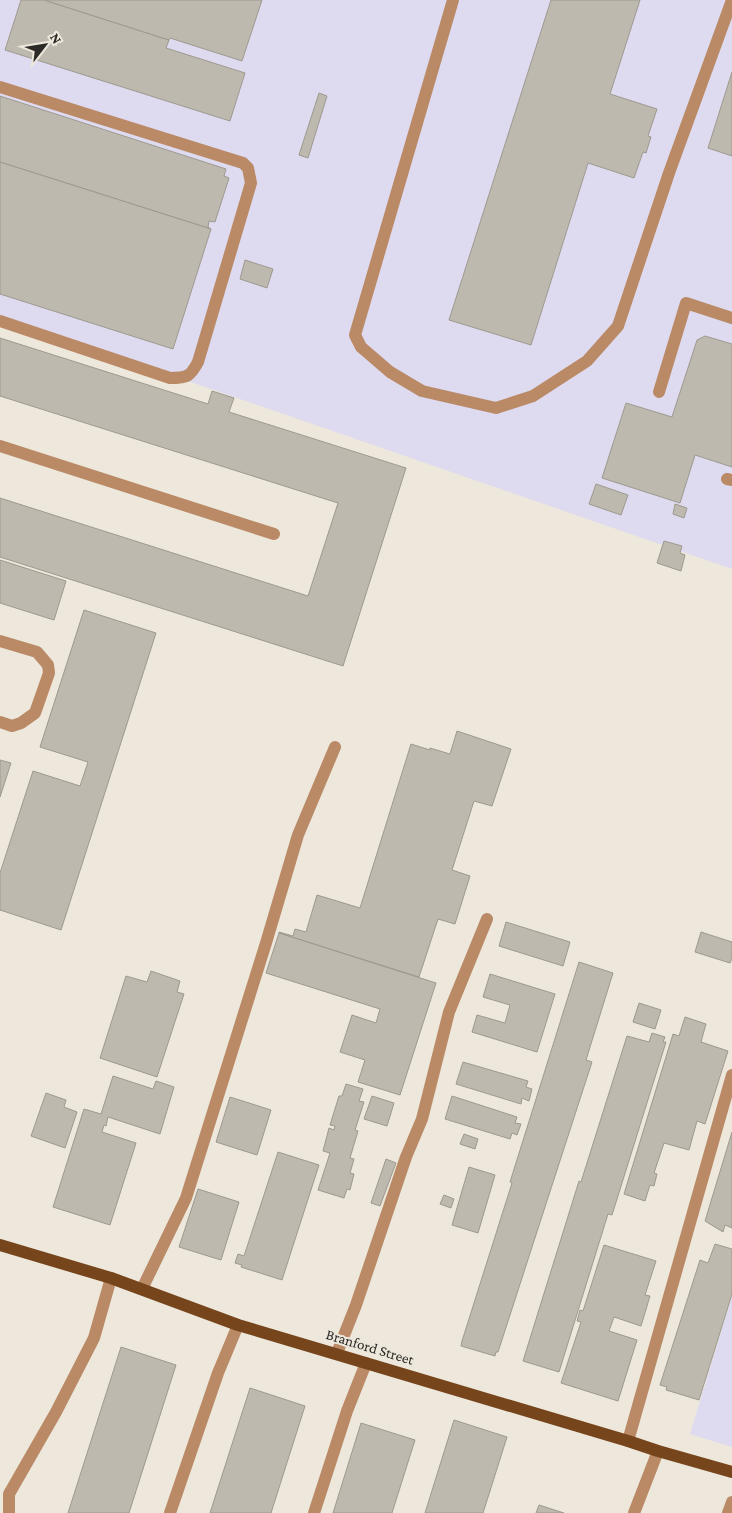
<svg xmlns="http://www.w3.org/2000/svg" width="732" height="1513" font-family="'Crimson Pro',serif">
<rect width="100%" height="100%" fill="#ede7dc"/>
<!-- industrial -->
<g fill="#dedaf0">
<path d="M 0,0 L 732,0 L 732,569 L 0,316 Z"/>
<path d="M 732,1296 L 732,1447 L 690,1434 Z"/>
</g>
<!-- building -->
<g fill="#beb9ae" stroke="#9e998f">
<path d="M 21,0 L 44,0 L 169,40 L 166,48 L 245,73 L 230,121 L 5,50 Z"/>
<path d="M 44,0 L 262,0 L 242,61 L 170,38 L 169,40 Z"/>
<path d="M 551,0 L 640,0 L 610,94 L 657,109 L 648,136 L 651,137 L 646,153 L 643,152 L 634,178 L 588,163 L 531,345 L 449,320 Z"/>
<path d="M 732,72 L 732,156 L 708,148 Z"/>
<path d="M 319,93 L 327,96 L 308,158 L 299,155 Z"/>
<path d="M 0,96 L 226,169 L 224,176 L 229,178 L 215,222 L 209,221 L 208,227 L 211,229 L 0,162 Z"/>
<path d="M 0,162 L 211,229 L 173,349 L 0,294 Z"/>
<path d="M 245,260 L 273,269 L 267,288 L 240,279 Z"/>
<path d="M 705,336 L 732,344 L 732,467 L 695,455 L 680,503 L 602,478 L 626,403 L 672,417 L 697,340 Z"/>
<path d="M 0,338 L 208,404 L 212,391 L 234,398 L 229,412 L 406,468 L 343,666 L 0,557 L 0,498 L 308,596 L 338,503 L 0,396 Z"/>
<path d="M 596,484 L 628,495 L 621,515 L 589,504 Z"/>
<path d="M 675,504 L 687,508 L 684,518 L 673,514 Z"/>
<path d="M 664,541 L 682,546 L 680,553 L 685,555 L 681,571 L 657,563 Z"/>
<path d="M 0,560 L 66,581 L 54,620 L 0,603 Z"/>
<path d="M 84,610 L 156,633 L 61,930 L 0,910 L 0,873 L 33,771 L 80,786 L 88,762 L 40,747 Z"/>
<path d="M 457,731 L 511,749 L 492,806 L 474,801 L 452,870 L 470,876 L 455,924 L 438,919 L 419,977 L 279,933 L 279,932 L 293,936 L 295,929 L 306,932 L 317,895 L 360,908 L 411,744 L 430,750 L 430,748 L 450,754 Z"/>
<path d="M 0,760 L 11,763 L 0,797 Z"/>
<path d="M 506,922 L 570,942 L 563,966 L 499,946 Z"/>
<path d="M 701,932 L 732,942 L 732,958 L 730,963 L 695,952 Z"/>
<path d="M 279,933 L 436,983 L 400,1095 L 358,1082 L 365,1060 L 340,1052 L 352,1015 L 376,1023 L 380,1009 L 266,973 Z"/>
<path d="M 579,962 L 613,973 L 586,1060 L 592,1062 L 498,1352 L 496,1352 L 495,1356 L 461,1346 L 462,1341 L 512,1183 L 510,1182 Z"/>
<path d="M 151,971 L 180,981 L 177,992 L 184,994 L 157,1077 L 100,1058 L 126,976 L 147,982 Z"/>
<path d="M 490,974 L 555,994 L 537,1052 L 472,1032 L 477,1015 L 505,1023 L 510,1005 L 483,997 Z"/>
<path d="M 639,1003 L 661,1010 L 655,1029 L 633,1022 Z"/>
<path d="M 685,1017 L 706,1024 L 701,1042 L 728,1051 L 705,1124 L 697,1121 L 689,1150 L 664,1143 L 654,1173 L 657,1174 L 654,1186 L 650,1185 L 645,1201 L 624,1194 L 673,1034 L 679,1036 Z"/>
<path d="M 652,1033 L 665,1037 L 663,1042 L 666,1042 L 612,1215 L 608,1214 L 559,1372 L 523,1361 L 579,1181 L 581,1182 L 627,1036 L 649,1042 Z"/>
<path d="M 463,1062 L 528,1081 L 526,1087 L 532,1089 L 529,1101 L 522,1098 L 521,1104 L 456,1084 Z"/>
<path d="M 113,1076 L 153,1089 L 156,1081 L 174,1087 L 160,1134 L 108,1117 L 106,1126 L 104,1125 L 102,1132 L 136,1143 L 110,1225 L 53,1207 L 84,1109 L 101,1114 Z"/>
<path d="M 346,1084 L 363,1089 L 359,1101 L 364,1102 L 355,1130 L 358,1131 L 350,1158 L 354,1159 L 350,1173 L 354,1174 L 350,1190 L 347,1189 L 344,1198 L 318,1190 L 330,1153 L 323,1151 L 329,1128 L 334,1130 L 335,1126 L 330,1125 L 339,1096 L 342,1096 Z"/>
<path d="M 46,1093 L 66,1100 L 64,1107 L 77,1112 L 65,1148 L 31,1136 Z"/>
<path d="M 372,1096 L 394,1103 L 387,1126 L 364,1119 Z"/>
<path d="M 452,1096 L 517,1117 L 515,1123 L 521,1124 L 517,1135 L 512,1133 L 510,1139 L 445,1119 Z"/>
<path d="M 230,1097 L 271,1110 L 257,1155 L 216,1142 Z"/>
<path d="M 732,1132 L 732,1228 L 725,1225 L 723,1232 L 705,1221 Z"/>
<path d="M 464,1134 L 478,1139 L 475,1149 L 460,1144 Z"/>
<path d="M 278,1152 L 319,1165 L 282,1280 L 241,1267 L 242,1265 L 235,1263 L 238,1254 L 244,1256 Z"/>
<path d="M 386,1159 L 396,1163 L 380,1206 L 371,1203 Z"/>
<path d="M 469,1167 L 495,1175 L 478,1233 L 452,1225 Z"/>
<path d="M 198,1189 L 239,1202 L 221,1260 L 179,1247 Z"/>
<path d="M 444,1195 L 454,1199 L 451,1208 L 440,1204 Z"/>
<path d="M 715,1244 L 732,1249 L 732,1294 L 699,1400 L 666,1390 L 667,1387 L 660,1385 L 700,1260 L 708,1263 Z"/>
<path d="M 604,1245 L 656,1261 L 645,1295 L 650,1296 L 641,1326 L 614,1317 L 609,1331 L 637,1340 L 618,1401 L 561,1383 L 581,1322 L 577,1321 L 580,1310 L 583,1311 Z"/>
<path d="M 121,1347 L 176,1365 L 129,1513 L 68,1513 Z"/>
<path d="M 250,1388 L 305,1406 L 271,1513 L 210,1513 Z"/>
<path d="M 454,1420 L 507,1437 L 483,1513 L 425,1513 Z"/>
<path d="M 361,1423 L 415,1440 L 392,1513 L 333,1513 Z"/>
<path d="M 539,1505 L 564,1513 L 536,1513 Z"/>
</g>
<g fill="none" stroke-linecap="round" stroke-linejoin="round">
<!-- minor -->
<g stroke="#ba8a66" stroke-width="12">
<path d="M 453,0 L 355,335 L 361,347 L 390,372 L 422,391 L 496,408 L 533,396 L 587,361 L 618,326 L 669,173 L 732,0"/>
<path d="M 0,87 L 243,163 L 248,168 L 251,183 L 198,362 C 190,377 187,378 170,378 L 0,321"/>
<path d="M 659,392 L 686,303 L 732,318"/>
<path d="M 0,446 L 274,534"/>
<path d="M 727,479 L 732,480"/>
<path d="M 0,641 L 37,652 L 48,665 L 49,673 L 35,713 L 21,723 L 12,726 L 0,722"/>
<path d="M 142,1289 L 186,1198 L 266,943 L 298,835 L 335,747"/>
<path d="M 337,1353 L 356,1305 L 406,1157 L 422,1119 L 449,1012 L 487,919"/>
<path d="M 628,1441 L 732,1075"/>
<path d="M 9,1513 L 9,1494 L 56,1412 L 94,1338 L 111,1278"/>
<path d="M 170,1513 L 218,1373 L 238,1325"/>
<path d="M 314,1513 L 347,1411 L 366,1363"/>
<path d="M 634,1513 L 658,1451"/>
<path d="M 728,1513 L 732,1502"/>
</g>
<!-- major -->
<path stroke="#77451c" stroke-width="12" d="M 0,1245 L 111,1278 L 238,1325 L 628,1441 L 658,1451 L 732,1472"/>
</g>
<g text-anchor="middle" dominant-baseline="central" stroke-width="4" stroke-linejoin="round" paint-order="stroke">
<!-- street labels -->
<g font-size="15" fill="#2c2a26" stroke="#ede7dc">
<text transform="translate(370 1347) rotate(17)">Branford Street</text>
</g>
</g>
<!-- north arrow -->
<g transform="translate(45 45) rotate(59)" stroke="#ede7dc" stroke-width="4" paint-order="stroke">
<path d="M0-4L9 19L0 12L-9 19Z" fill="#2c2a26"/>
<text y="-8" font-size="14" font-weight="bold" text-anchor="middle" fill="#2c2a26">N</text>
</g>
</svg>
